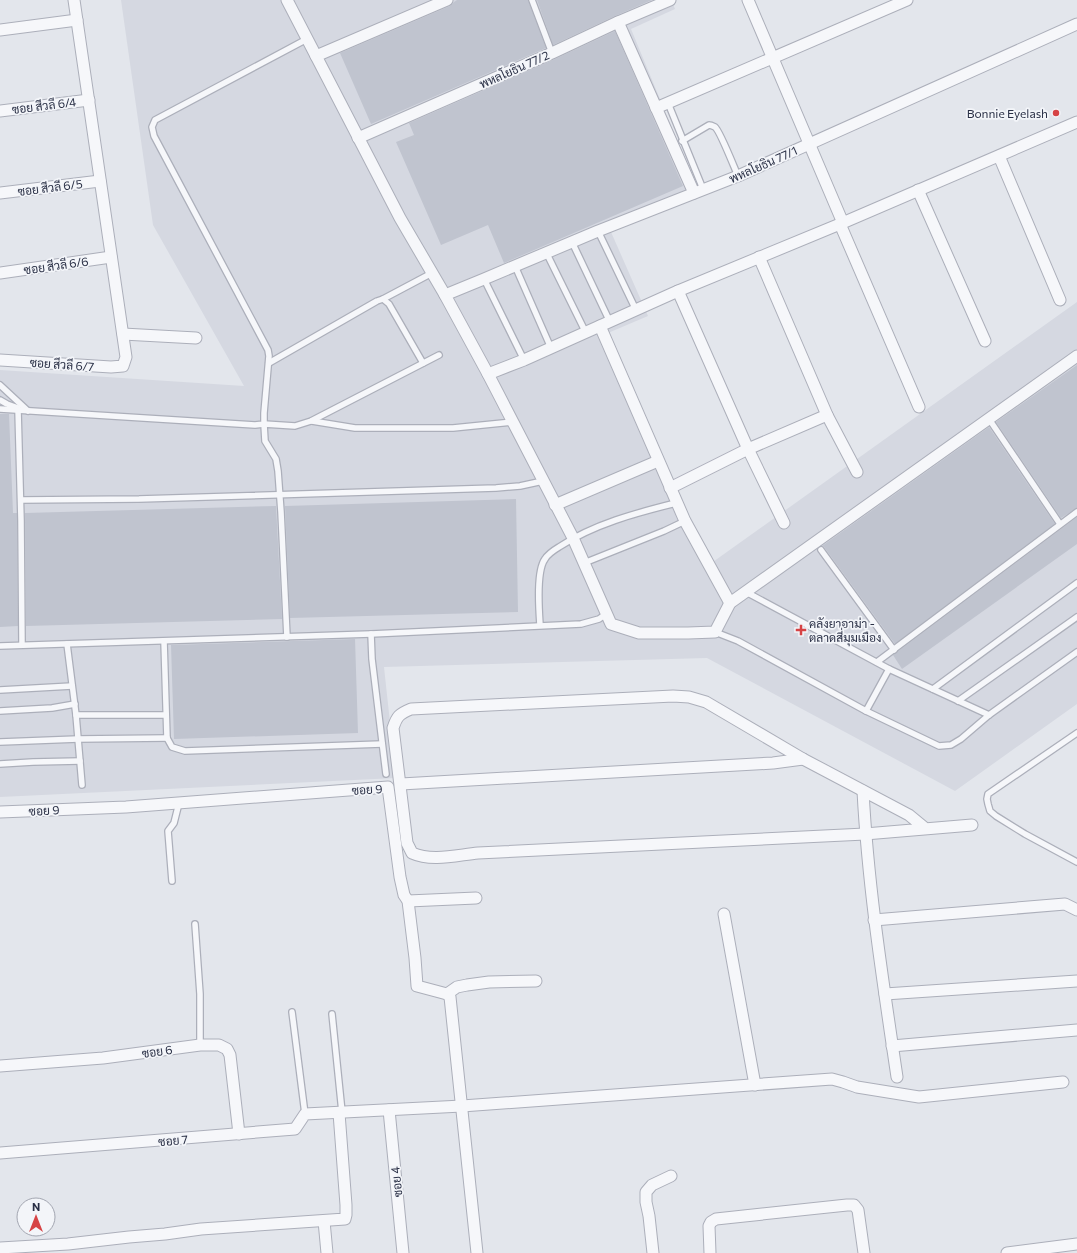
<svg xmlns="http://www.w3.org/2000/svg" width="1077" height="1253" font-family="Commissioner,Sarabun,sans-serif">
<rect width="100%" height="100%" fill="#e3e6ec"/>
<!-- built -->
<path fill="#d5d8e1" d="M 121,0 L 671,0 L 675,9 L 631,29 L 700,196 L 611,232 L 648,316 L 608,333 L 710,564 L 1077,302 L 1077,704 L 955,791 L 707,658 L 384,667 L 396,778 L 0,797 L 0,370 L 244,386 L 153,225 Z"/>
<!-- building -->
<g fill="#c0c4cf">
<path d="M 457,0 L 528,0 L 546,48 L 371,124 L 340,53 L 450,6 L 454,2 Z"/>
<path d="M 537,0 L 652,0 L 615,16 L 553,45 Z"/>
<path d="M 615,31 L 683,186 L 504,263 L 488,225 L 441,245 L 396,142 L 414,135 L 409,123 L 555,59 Z"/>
<path d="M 1077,365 L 1077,508 L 1061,518 L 996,422 Z"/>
<path d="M 0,414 L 9,414 L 13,513 L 17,513 L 18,626 L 0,627 Z"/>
<path d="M 989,427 L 1055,524 L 895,644 L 824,547 L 822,546 Z"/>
<path d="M 516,499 L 518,612 L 290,618 L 285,506 Z"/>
<path d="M 276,506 L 282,619 L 26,626 L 25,513 Z"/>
<path d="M 1077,517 L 1077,544 L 902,669 L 893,655 Z"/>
<path d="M 355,639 L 358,733 L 174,739 L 171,645 Z"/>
</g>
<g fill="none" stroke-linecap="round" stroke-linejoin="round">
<!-- service casing -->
<g stroke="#acafba" stroke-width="8">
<g id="service">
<path d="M 532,0 L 552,53"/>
<path d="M 668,103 L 703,189"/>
<path d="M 682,141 L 709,125 C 711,125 713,126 715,127 C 720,131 734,167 738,176"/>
<path d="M 598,231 L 636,310"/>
<path d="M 572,242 L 610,322"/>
<path d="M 546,252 L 586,333"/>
<path d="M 515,266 L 551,348"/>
<path d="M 484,279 L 524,360"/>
<path d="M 383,299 L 432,273"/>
<path d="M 269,363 L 377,301 L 383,299 L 389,304 L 423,363"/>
<path d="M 0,385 L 28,411"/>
<path d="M 0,400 L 7,404 L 18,408"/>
<path d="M 0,409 L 255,425 L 264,424 L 264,413 L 269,356 L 268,350 L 154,136 L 152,127 L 155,120 L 307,39"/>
<path d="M 18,410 L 21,520 L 22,645"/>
<path d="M 989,419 L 1060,524"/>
<path d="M 312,421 L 355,428 L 453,428 L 512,422"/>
<path d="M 21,500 L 139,499 L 496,488 L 520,486 L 543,481"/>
<path d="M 821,550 L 894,650"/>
<path d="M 584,563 L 664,531 L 685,521"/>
<path d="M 746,592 L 889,669 L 989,715"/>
<path d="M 540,625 C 539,610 536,571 545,559 C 548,554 554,550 559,547 C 594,524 636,513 676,503"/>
<path d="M 715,632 L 738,641 L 866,711 L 939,746 L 951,745 L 961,739 L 989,715 L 1077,652"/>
<path d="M 371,634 L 372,659 L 386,774"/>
<path d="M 287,637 L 281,512 L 278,471 L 276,459 L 265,441 L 264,424 L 295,426 L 311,421 L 439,355"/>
<path d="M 164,641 L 167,738 L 172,747 L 185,751 L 382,744"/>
<path d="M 67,644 L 76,715 L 82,785"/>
<path d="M 0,646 L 371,634 L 581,624 L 599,619 L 606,614"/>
<path d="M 877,662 L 1077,512"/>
<path d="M 933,689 L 1077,583"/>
<path d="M 0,690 L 72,686"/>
<path d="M 958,701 L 1077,617"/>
<path d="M 0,711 L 52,708 L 75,704"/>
<path d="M 866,711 L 889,669"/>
<path d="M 76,715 L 166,715"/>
<path d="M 1077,733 L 988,794 L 987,799 L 988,804 L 990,811 L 996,816 L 1025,834 L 1077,862"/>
<path d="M 0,742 L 78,739 L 167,738"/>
<path d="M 0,764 L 33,762 L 80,761"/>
<path d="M 172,881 L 168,831 L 174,823 L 179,803"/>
<path d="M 195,924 L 200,994 L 200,1045"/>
<path d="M 292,1012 L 305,1114"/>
<path d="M 332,1014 L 342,1112"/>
</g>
</g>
<!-- minor casing -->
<g stroke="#acafba" stroke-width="13">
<g id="minor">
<path d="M 287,0 L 400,218 L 445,295 L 488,374 L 573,538 L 611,624 L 639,633 L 688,633 L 715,632 L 730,603 L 1077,356"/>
<path d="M 748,0 L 843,223"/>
<path d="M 618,22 L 694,193"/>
<path d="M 0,30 L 77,20"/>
<path d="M 316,56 L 447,0"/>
<path d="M 656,108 L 907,0"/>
<path d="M 0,111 L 89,100"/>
<path d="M 358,138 L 552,53 L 618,22 L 670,0"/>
<path d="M 999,156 L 1060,300"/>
<path d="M 918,190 L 985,341"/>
<path d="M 0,193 L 100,181"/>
<path d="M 840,224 L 919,407"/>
<path d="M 759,257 L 827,415 L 857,472"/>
<path d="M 0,273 L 111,257"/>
<path d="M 678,291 L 748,449 L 784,523"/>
<path d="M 445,295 L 484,279 L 598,231 L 738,176 L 1077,24"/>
<path d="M 600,326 L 685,521 L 730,603"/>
<path d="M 123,334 L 196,338"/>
<path d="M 0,360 L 111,367 L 123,366 L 126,357 L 74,0"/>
<path d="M 488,374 L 524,360 L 678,291 L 840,224 L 1077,122"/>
<path d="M 670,488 L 748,449 L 827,415"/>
<path d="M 555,505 L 658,461"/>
<path d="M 401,784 L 773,763 L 803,759"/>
<path d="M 863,791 C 868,887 883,982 897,1077"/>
<path d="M 0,812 L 126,807 L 388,787 L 400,877 L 404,895 L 408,901 L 415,958 L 417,986 L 447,994 L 450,997 L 477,1253"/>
<path d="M 926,829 L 909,815 L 803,759 L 706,702 L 689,697 L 673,696 L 411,709 C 399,714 397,716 393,728 L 407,843 L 412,853 C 432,862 457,855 478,853 L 865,834 L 972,825"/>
<path d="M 408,901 L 476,898"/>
<path d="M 724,914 L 755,1085"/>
<path d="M 874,920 L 1065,904 L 1077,910"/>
<path d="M 447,994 L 457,987 L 467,985 L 489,982 L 536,981"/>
<path d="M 885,994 L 1077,981"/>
<path d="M 892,1046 L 1077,1030"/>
<path d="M 0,1066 L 103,1058 L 200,1045 L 219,1045 L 227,1049 L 230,1055 L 239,1134"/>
<path d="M 389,1110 L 403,1253"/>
<path d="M 0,1153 L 295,1129 L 305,1114 L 462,1106 L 832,1079 L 843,1082 L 857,1087 L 919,1097 L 1063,1082"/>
<path d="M 324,1221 L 327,1253"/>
<path d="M 0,1248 L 68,1244 L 129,1237 L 165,1234 L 201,1229 L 345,1219 L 346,1215 L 346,1205 L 339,1113"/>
<path d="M 653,1253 L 649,1216 L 646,1202 L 646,1192 L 652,1185 L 671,1176"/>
<path d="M 710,1253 L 709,1226 L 711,1222 L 716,1219 L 847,1205 L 854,1205 L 858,1210 L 864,1253"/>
<path d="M 1007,1253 L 1077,1244"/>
</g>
</g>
<!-- service -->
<use href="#service" stroke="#f6f7fa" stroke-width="5.5"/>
<!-- minor -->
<use href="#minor" stroke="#f6f7fa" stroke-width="11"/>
</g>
<!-- markers -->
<g fill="#d64345" stroke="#f3f5f9" stroke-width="1.5">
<circle cx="1056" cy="113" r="4"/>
<path d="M799 624h4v4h4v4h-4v4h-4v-4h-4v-4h4z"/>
</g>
<g text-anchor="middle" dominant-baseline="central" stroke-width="3.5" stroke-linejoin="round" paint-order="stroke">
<!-- street labels -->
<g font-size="12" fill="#2a3046" stroke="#f3f5f9">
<text transform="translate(514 69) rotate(-24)">พหลโยธิน 77/2</text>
<text transform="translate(44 105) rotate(-7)">ซอย สีวลี 6/4</text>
<text transform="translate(763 164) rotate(-24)">พหลโยธิน 77/1</text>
<text transform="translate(50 187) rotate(-7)">ซอย สีวลี 6/5</text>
<text transform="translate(56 265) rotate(-8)">ซอย สีวลี 6/6</text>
<text transform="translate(62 364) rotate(4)">ซอย สีวลี 6/7</text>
<text transform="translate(367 789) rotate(-4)">ซอย 9</text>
<text transform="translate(44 810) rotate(-3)">ซอย 9</text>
<text transform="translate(157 1051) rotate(-8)">ซอย 6</text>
<text transform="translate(173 1140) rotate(-5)">ซอย 7</text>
<text transform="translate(396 1182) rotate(-96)">ซอย 4</text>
</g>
<!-- poi labels -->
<g font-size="12" fill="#2a3046" stroke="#f3f5f9" text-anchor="end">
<text x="1048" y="113">Bonnie Eyelash</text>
<text x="809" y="623" text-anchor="start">คลังยาอาม่า -<tspan x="809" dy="14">ตลาดสี่มุมเมือง</tspan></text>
</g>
</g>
<!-- north arrow -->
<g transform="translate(36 1217)"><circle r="19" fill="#f3f5f9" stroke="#a3a6b1"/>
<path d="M0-3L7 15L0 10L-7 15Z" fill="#d64345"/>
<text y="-6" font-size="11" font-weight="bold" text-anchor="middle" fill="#2a3046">N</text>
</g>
</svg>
